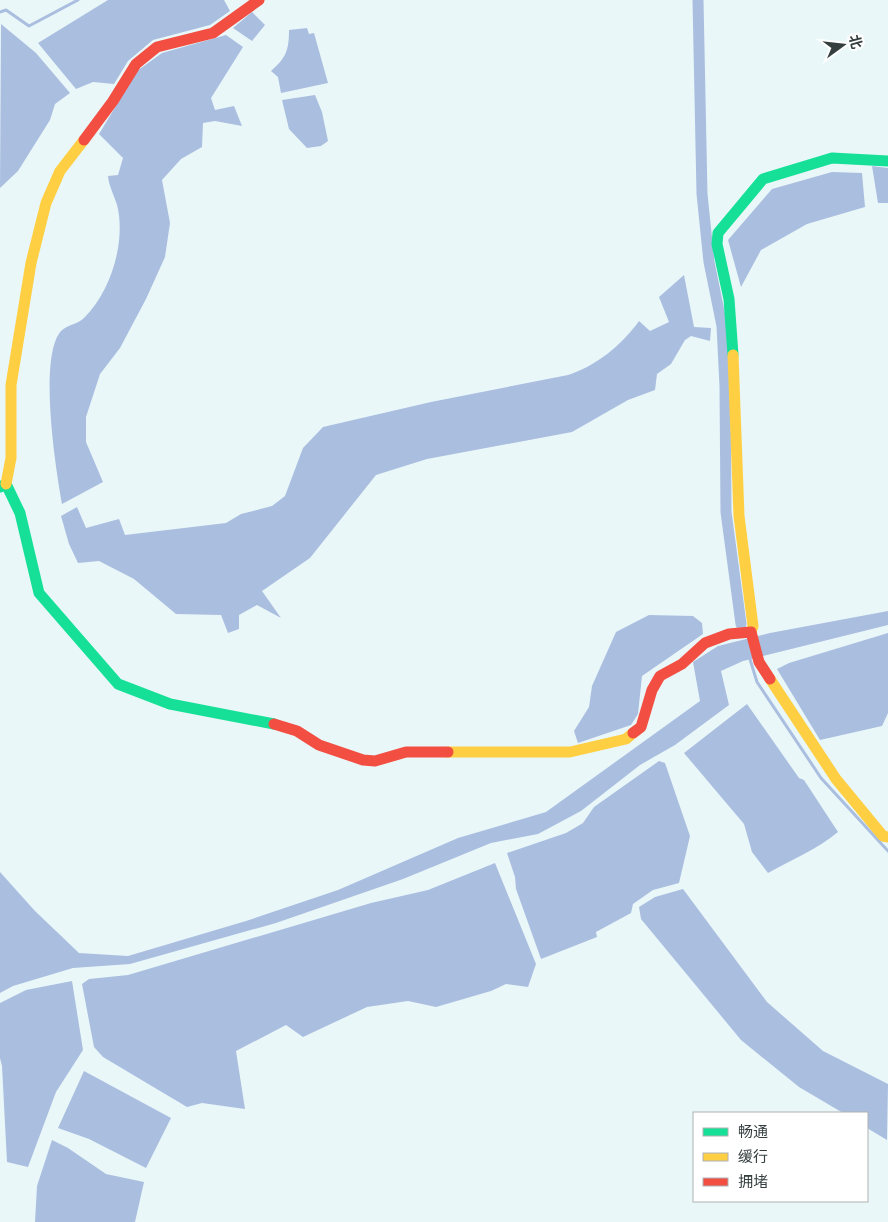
<svg xmlns="http://www.w3.org/2000/svg" width="888" height="1222" font-family="Lato,'Noto Sans SC',sans-serif">
<rect width="100%" height="100%" fill="#eaf7f9"/>
<!-- water -->
<g fill="#aabee0">
<path d="M 108,0 L 224,0 L 230,11 L 210,25 L 153,40 L 128,61 L 114,84 L 93,82 L 76,89 L 38,43 Z"/>
<path d="M 252,12 L 265,25 L 252,41 L 233,28 Z"/>
<path d="M 1,24 L 36,53 L 70,93 L 55,104 L 50,120 L 18,171 L 0,188 Z"/>
<path d="M 307,28 L 309,34 L 314,33 L 328,83 L 281,93 L 278,77 L 271,71 C 286,58 289,50 289,30 Z"/>
<path d="M 226,35 L 243,47 L 211,98 L 215,110 L 234,106 L 242,126 L 215,121 L 203,123 L 202,147 L 181,159 L 162,180 L 170,223 L 165,257 L 146,299 L 120,348 L 100,374 L 86,417 L 86,442 L 103,482 L 62,504 C 56,471 38,357 61,331 C 67,325 78,324 84,318 C 110,292 125,246 118,209 C 116,198 109,188 108,176 L 118,175 L 123,158 L 99,134 L 137,71 L 162,53 Z"/>
<path d="M 315,95 L 322,112 L 328,141 L 321,146 L 307,148 L 289,129 L 282,100 Z"/>
<path d="M 872,166 L 888,168 L 888,203 L 878,203 Z"/>
<path d="M 832,172 L 862,173 L 865,207 L 807,224 L 761,250 L 741,287 L 728,240 L 772,189 Z"/>
<path d="M 684,275 L 694,327 L 711,328 L 710,341 L 691,336 L 685,340 L 671,364 L 657,374 L 655,390 L 628,400 L 572,432 L 427,459 L 376,475 L 310,558 L 262,591 L 281,618 L 257,605 L 239,615 L 239,629 L 228,633 L 221,615 L 176,614 L 134,579 L 99,561 L 78,563 L 69,544 L 61,516 L 77,507 L 86,528 L 119,519 L 125,535 L 226,523 L 241,514 L 272,506 L 285,496 L 303,448 L 323,427 L 431,402 L 568,375 C 596,366 622,345 639,321 L 650,331 L 669,322 L 659,297 Z"/>
<path d="M 888,611 L 888,625 L 743,661 L 721,671 L 729,705 L 675,745 L 640,765 L 581,811 L 538,834 L 491,843 L 403,879 L 276,923 L 130,964 L 73,968 L 13,986 L 0,993 L 0,872 L 35,911 L 79,953 L 128,956 L 246,921 L 338,890 L 458,838 L 546,812 L 700,701 L 693,662 L 718,646 L 770,633 Z"/>
<path d="M 649,615 L 693,616 L 702,623 L 703,634 L 642,676 L 638,714 L 631,725 L 578,743 L 574,731 L 589,707 L 592,686 L 616,632 Z"/>
<path d="M 888,633 L 888,713 L 882,726 L 820,740 L 777,669 L 789,663 Z"/>
<path d="M 747,704 L 799,778 L 804,780 L 838,832 C 818,849 791,860 768,873 L 752,852 L 744,824 L 684,753 Z"/>
<path d="M 659,761 L 665,763 L 690,836 L 679,883 L 653,890 L 633,904 L 631,913 L 596,932 L 597,937 L 541,959 L 516,889 L 515,877 L 507,853 L 566,833 L 583,823 L 594,807 Z"/>
<path d="M 495,863 L 536,964 L 528,987 L 506,984 L 491,991 L 436,1007 L 408,1001 L 367,1007 L 303,1037 L 286,1025 L 236,1051 L 245,1109 L 202,1103 L 187,1107 L 103,1057 L 94,1047 L 82,984 L 89,979 L 128,975 L 371,903 L 428,890 Z"/>
<path d="M 683,889 L 767,1002 L 823,1051 L 888,1084 L 887,1140 L 867,1128 L 867,1113 L 843,1113 L 799,1087 L 741,1040 L 641,919 L 639,907 L 655,897 Z"/>
<path d="M 72,981 L 83,1050 L 56,1092 L 28,1167 L 7,1162 L 2,1066 L 0,1058 L 0,1003 L 26,990 Z"/>
<path d="M 84,1071 L 171,1118 L 146,1168 L 89,1139 L 58,1128 Z"/>
<path d="M 52,1140 L 68,1148 L 106,1174 L 144,1182 L 135,1222 L 35,1222 L 37,1186 Z"/>
</g>
<g fill="none" stroke-linecap="round" stroke-linejoin="round">
<!-- stream -->
<g stroke="#aabee0" stroke-width="3">
<path d="M 0,12 L 6,10 L 29,26 L 78,0"/>
<path d="M 749,656 L 757,682 L 821,778 L 888,851"/>
</g>
<!-- canal -->
<path stroke="#aabee0" stroke-width="11" d="M 698,0 L 702,194 L 709,262 L 722,326 L 725,386 L 726,512 L 741,624"/>
<!-- fast -->
<g stroke="#16e098" stroke-width="11">
<path d="M 733,355 L 729,299 L 717,244 L 718,233 L 763,179 L 832,158 L 888,161"/>
<path d="M 0,487 L 6,484 L 20,513 L 39,593 L 118,684 L 170,704 L 274,724"/>
</g>
<!-- slow -->
<g stroke="#ffcf43" stroke-width="11">
<path d="M 733,355 L 739,516 L 753,626 L 751,632"/>
<path d="M 6,484 L 11,458 L 11,385 L 31,263 L 46,203 L 60,171 L 84,140"/>
<path d="M 770,679 L 836,779 L 883,836 L 888,837"/>
<path d="M 448,752 L 570,752 L 626,739 L 633,733"/>
</g>
<!-- jam -->
<g stroke="#f24e42" stroke-width="11">
<path d="M 84,140 L 113,101 L 136,64 L 157,47 L 213,33 L 259,0"/>
<path d="M 274,724 L 297,731 L 319,745 L 363,760 L 375,761 L 406,752 L 448,752"/>
<path d="M 633,733 L 641,727 L 652,690 L 660,676 L 682,664 L 705,643 L 729,634 L 751,632 L 759,662 L 770,679"/>
</g>
</g>
<!-- legend -->
<rect x="693" y="1112" width="175" height="90" fill="#ffffff" stroke="#aeb2b3"/>
<rect x="703" y="1128" width="25" height="8" fill="#16e098" stroke="#aeb2b3"/>
<text x="738" y="1137" font-size="15" fill="#353f40">畅通</text>
<rect x="703" y="1153" width="25" height="8" fill="#ffcf43" stroke="#aeb2b3"/>
<text x="738" y="1162" font-size="15" fill="#353f40">缓行</text>
<rect x="703" y="1178" width="25" height="8" fill="#f24e42" stroke="#aeb2b3"/>
<text x="738" y="1187" font-size="15" fill="#353f40">拥堵</text>
<!-- north arrow -->
<g transform="translate(843 45) rotate(75)" stroke="#ffffff" stroke-width="4" paint-order="stroke">
<path d="M0-4L9 19L0 12L-9 19Z" fill="#353f40"/>
<text y="-8" font-size="14" font-weight="bold" text-anchor="middle" fill="#353f40">北</text>
</g>
</svg>
